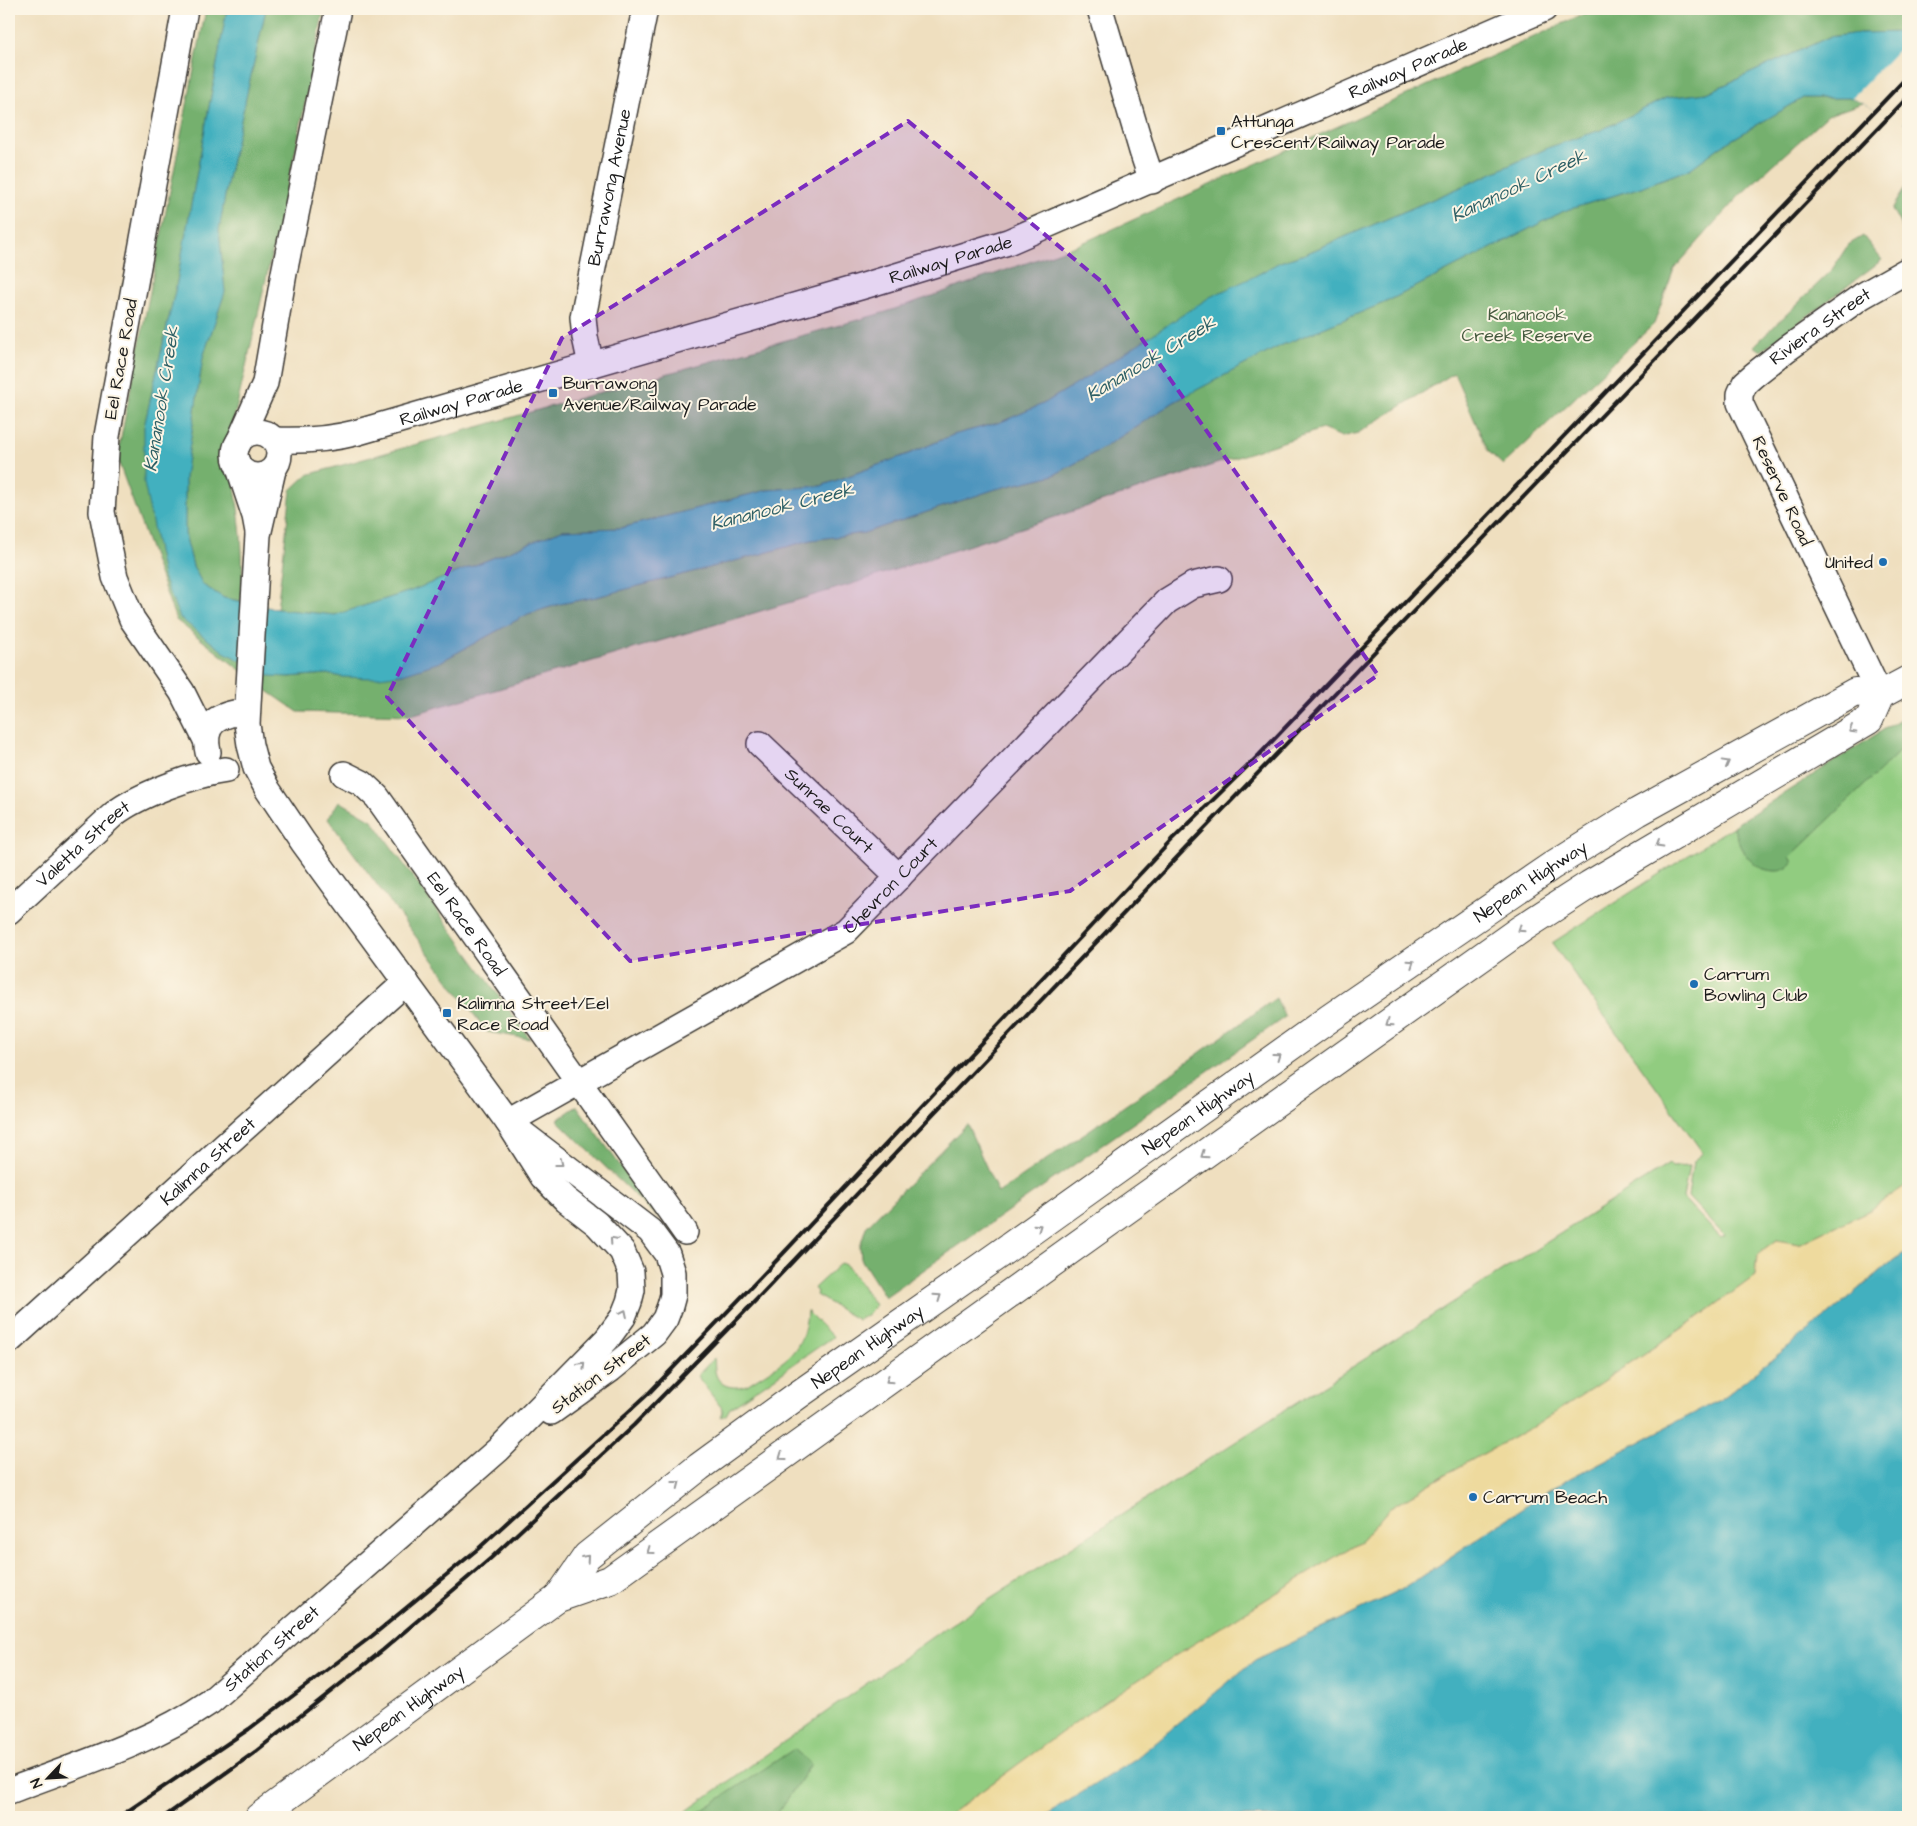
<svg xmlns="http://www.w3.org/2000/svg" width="1917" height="1826" font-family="'Architects Daughter',sans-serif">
<rect width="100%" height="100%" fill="#fcf5e5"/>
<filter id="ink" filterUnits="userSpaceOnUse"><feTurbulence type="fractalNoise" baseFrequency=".02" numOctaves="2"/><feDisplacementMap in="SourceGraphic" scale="10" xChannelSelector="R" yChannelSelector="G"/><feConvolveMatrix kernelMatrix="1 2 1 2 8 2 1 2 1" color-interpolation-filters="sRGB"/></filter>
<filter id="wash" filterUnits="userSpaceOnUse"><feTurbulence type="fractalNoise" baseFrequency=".0096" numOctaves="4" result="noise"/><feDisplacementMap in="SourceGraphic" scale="20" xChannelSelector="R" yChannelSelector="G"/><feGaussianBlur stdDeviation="1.12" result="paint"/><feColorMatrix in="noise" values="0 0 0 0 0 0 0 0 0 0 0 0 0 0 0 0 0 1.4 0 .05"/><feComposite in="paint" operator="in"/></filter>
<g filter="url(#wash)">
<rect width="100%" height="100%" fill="#efdfbf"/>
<!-- green -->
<g fill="#91cc80" stroke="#56744e">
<path d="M 1908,714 L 1908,1184 L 1870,1210 L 1798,1244 L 1777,1240 L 1757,1255 L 1755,1276 L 1695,1320 L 1538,1424 L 1448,1473 L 1389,1509 L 1361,1541 L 1184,1650 L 1087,1714 L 946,1817 L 678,1817 L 942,1630 L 1669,1164 L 1672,1167 L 1689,1166 L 1683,1198 L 1720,1237 L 1724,1235 L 1688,1197 L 1693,1161 L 1703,1153 L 1552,943 Z"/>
<path d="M 841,1263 L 847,1266 L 875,1305 L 868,1314 L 858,1320 L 816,1295 L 817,1292 L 814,1288 Z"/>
<path d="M 807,1311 L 833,1337 L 730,1408 L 726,1415 L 721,1417 L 723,1411 L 721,1407 L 697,1376 L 714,1358 C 715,1363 714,1370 716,1375 C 721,1388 735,1389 747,1385 C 781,1362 804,1357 807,1311 Z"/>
</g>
<!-- forest -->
<g fill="#74b06e" stroke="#486645">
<path d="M 206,9 L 227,9 L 176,287 L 144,427 L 164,580 L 288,677 L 327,674 L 342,677 L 440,662 L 528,614 L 560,604 L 596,597 L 754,556 L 811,540 L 864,533 L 996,489 L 1054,475 L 1103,448 L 1174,402 L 1280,346 L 1386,302 L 1564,211 L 1641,187 L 1690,169 L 1721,146 L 1803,98 L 1852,98 L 1863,103 L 1828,115 L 1740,195 L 1674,269 L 1654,324 L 1503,465 L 1488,451 L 1454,373 L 1358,433 L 1342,437 L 1322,429 L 855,583 L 411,715 L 298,712 L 266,690 L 176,620 L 117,458 Z"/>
<path d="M 266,9 L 324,9 L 296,148 L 228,445 C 237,496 246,550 241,601 L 224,598 L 203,585 L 193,566 L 185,534 L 185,477 L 203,357 L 225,292 L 219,230 L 229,173 Z"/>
<path d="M 1595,9 L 1908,9 L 1908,32 L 1860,33 L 1829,37 L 1707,93 L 1666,98 L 1601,130 L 1550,147 L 1473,182 L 1305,254 L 1280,262 L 1043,404 L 1001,422 L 953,435 L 911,453 L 821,486 L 767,490 L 621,528 L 562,530 L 411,591 L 335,615 L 277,609 L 291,490 L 307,475 L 886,312 L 1078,245 Z"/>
<path d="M 1908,183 L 1908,239 L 1892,209 Z"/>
<path d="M 1863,236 L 1882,260 L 1761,351 L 1754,346 L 1831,271 L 1848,245 Z"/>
<path d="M 1908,714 L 1908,745 L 1902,749 L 1790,857 L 1793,862 C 1789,868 1783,871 1776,871 C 1748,870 1742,849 1733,826 Z"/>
<path d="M 339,801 L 372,820 L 530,1039 L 487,1032 L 328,819 Z"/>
<path d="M 1276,998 L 1285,1017 L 885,1297 L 861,1259 L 860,1246 L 866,1227 L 967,1124 L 998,1193 L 1156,1084 Z"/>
<path d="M 577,1106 L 659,1219 L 557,1120 Z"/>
<path d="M 794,1749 L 811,1764 L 775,1817 L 692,1817 Z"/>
</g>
<!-- sand -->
<path fill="#eeda9e" stroke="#857b5d" d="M 1908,1184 L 1908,1251 L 1895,1259 L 1827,1316 L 1723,1398 L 1556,1486 L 1401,1590 L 1255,1660 L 1135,1760 L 1043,1817 L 946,1817 L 1087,1714 L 1184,1650 L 1361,1541 L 1389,1509 L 1448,1473 L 1538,1424 L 1695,1320 L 1755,1276 L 1757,1255 L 1777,1240 L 1798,1244 L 1870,1210 Z"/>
<!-- water -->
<g fill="#42b0bf" stroke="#2f666e">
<path d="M 227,9 L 266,9 L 229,173 L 219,230 L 225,292 L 203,357 L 185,477 L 185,534 L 193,566 L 203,585 L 224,598 L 277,609 L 335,615 L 411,591 L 562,530 L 621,528 L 767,490 L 821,486 L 911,453 L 953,435 L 1001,422 L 1043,404 L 1086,378 L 1210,297 L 1253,277 L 1280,262 L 1305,254 L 1473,182 L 1550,147 L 1601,130 L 1666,98 L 1707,93 L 1829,37 L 1860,33 L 1908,32 L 1908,124 L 1852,98 L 1803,98 L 1721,146 L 1690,169 L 1641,187 L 1564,211 L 1386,302 L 1280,346 L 1174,402 L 1103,448 L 1054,475 L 996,489 L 864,533 L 811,540 L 754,556 L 596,597 L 560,604 L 528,614 L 440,662 L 403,674 L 371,678 L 342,677 L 327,674 L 288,677 L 270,676 L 224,652 L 180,618 L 164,580 L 144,483 L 144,427 L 176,287 Z"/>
<path d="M 1908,1251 L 1908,1817 L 1043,1817 L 1135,1759 L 1255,1660 L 1401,1590 L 1556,1486 L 1723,1398 L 1827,1316 L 1895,1259 Z"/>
</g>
<!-- pier -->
<path fill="#efdfbf" d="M 1908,39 L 1908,117 L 1903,123 L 1852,98 Z"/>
</g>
<g filter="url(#ink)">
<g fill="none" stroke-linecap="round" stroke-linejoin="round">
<!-- minor casing -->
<g stroke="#3c3934" stroke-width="28">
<g id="minor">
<path d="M 185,9 L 107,436 L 102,512 L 115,577 L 132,619 L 182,692 L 206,740"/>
<path d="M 1100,9 L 1142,151 L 1152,181"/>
<path id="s1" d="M 591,365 L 585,337 L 583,317 L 645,9"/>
<circle cx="257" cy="454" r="22"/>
<path id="s2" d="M 274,440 C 302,441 328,440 355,433 L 867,285 L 1008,242 L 1544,9"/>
<path d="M 237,446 L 265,383 L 284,273 L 338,9"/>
<path d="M 237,462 L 255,516 L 258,532"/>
<path id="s3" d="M 1880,695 L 1740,403 L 1740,394 L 1745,383 L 1754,375 L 1787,349 L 1862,296 L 1908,270"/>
<path id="s4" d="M 760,744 L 899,877"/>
<path d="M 208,752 C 201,721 221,714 247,711"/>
<path id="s5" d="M 344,774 L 362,783 L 377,797 L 685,1232"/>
<path id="s6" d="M 9,911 L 114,814 C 138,795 195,774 226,770"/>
<path id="s7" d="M 508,1122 L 846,931 L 1167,601 L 1193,585 L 1219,579"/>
<path d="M 522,1133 L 650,1231 L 667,1254 L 673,1273 L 673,1295 L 670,1306 L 665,1319 L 654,1334 L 611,1369 L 551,1412"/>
<path id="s8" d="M 9,1341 L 406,982"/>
<path id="s9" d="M 9,1791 C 77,1765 150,1743 210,1702 L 499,1449 L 607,1339 L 623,1317 L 629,1302 L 632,1290 L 631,1272 L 622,1251 L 597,1224 L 566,1200 L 543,1177 L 508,1122 L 303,842 L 268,790 L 256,768 L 250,745 L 247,724 L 249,686 L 258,535 L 273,470"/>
</g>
</g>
<!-- highway casing -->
<g stroke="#3c3934" stroke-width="30">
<g id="highway">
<path id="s10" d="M 558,1598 L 587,1556 L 699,1467 L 798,1395 L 998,1255 L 1330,1018 L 1553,865 L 1638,812 L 1855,692 L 1880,695"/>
<path id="s11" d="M 259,1817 L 558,1598 L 610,1580 L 1126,1210 L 1521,929 L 1589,885 L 1869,720 L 1880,695 L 1908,680"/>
</g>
</g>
<!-- minor -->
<use href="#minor" stroke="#fff" stroke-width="25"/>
<!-- highway -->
<use href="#highway" stroke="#fff" stroke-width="28"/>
<!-- rail -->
<g stroke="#1c1c1c" stroke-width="4">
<path d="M 119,1817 L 249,1729 L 372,1636 L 479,1548 L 648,1394 L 777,1260 L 1172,840 L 1259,755 L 1908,76"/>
<path d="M 164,1817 L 255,1752 L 383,1650 L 491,1558 L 634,1425 L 758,1298 L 1185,849 L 1908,97"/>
</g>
</g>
<!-- one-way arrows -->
<defs><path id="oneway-chevron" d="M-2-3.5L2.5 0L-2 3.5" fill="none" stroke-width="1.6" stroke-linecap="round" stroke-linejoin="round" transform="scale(1.25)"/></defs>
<g stroke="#999">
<use href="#oneway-chevron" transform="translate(1852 730) rotate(150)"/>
<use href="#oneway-chevron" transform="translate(1726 763) rotate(-29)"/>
<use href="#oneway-chevron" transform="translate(1659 844) rotate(150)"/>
<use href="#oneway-chevron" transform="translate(1521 929) rotate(146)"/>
<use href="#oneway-chevron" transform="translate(1411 963) rotate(-34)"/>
<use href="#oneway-chevron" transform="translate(1389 1023) rotate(145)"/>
<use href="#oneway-chevron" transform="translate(1277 1056) rotate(-36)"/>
<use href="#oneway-chevron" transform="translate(1204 1155) rotate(145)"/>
<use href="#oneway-chevron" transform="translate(560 1163) rotate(38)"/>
<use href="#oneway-chevron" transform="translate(1038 1227) rotate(-35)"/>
<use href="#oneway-chevron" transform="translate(613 1240) rotate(-131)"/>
<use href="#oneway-chevron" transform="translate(938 1297) rotate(-35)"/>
<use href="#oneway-chevron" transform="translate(624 1313) rotate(-64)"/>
<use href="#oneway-chevron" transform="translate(582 1365) rotate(-46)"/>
<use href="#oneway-chevron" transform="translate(889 1380) rotate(145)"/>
<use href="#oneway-chevron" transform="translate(782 1457) rotate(144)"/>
<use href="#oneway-chevron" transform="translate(677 1484) rotate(-38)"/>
<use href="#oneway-chevron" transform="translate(650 1551) rotate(144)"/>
<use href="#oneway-chevron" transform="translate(586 1558) rotate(-49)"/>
</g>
</g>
<!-- marked area -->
<path fill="#7b2cbf" fill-opacity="0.2" stroke="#7b2cbf" stroke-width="4" stroke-dasharray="10 6" stroke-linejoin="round" d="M 908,121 L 1102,282 L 1378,675 L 1070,891 L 630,961 L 387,697 L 562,338 Z"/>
<!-- markers -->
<g fill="#1f6fb2" stroke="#fcf5e5" stroke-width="2">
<rect x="1216" y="126" width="10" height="10" rx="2.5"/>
<rect x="548" y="388" width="10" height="10" rx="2.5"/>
<circle cx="1883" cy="562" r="5"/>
<circle cx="1694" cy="984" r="5"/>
<rect x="442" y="1008" width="10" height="10" rx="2.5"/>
<circle cx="1473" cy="1497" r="5"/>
</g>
<g text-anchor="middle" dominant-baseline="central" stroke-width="4" stroke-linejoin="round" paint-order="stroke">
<!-- street labels -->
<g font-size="18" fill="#1c1c1c" stroke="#fcf5e5">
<text stroke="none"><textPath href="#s2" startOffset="1198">Railway Parade</textPath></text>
<text stroke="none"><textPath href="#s1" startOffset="181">Burrawong Avenue</textPath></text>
<text stroke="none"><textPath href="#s2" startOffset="702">Railway Parade</textPath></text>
<text stroke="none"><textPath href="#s3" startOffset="439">Riviera Street</textPath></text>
<text transform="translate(121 359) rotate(-80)">Eel Race Road</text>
<text stroke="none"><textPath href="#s2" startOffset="192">Railway Parade</textPath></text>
<text transform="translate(1782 491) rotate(65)">Reserve Road</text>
<text stroke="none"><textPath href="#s4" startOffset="96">Sunrae Court</textPath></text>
<text stroke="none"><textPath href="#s6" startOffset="100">Valetta Street</textPath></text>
<text stroke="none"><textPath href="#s10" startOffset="1211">Nepean Highway</textPath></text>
<text stroke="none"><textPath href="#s7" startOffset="452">Chevron Court</textPath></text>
<text stroke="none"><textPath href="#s5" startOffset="196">Eel Race Road</textPath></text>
<text stroke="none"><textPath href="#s10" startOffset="806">Nepean Highway</textPath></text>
<text stroke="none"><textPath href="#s8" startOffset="268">Kalimna Street</textPath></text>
<text stroke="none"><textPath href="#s10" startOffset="401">Nepean Highway</textPath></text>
<text transform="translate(601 1374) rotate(-37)">Station Street</text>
<text stroke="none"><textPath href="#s9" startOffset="302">Station Street</textPath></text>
<text stroke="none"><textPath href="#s11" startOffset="185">Nepean Highway</textPath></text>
</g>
<!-- poi labels -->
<g font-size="18" fill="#1c1c1c" stroke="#fcf5e5" text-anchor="start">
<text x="1231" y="121">Attunga<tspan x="1231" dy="21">Crescent/Railway Parade</tspan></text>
<text x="563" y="383">Burrawong<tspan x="563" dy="21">Avenue/Railway Parade</tspan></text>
<text x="1873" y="562" text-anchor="end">United</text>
<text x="1704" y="974">Carrum<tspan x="1704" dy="21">Bowling Club</tspan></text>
<text x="457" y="1003">Kalimna Street/Eel<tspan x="457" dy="21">Race Road</tspan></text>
<text x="1483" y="1497">Carrum Beach</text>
</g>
<!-- park labels -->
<g font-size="18" fill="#455a3f" stroke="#fcf5e5">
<text x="1527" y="314">Kananook<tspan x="1527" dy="21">Creek Reserve</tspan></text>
</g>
<!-- water labels -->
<g font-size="19" font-style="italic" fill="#2d5f65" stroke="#fcf5e5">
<text transform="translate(1519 186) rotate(-25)">Kananook Creek</text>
<text transform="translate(1151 359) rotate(-31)">Kananook Creek</text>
<text transform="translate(162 399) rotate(-81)">Kananook Creek</text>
<text transform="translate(782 507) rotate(-14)">Kananook Creek</text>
</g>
</g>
<!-- margin -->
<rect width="1917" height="1826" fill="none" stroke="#fcf5e5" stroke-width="30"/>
<!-- north arrow -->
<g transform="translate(48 1778) rotate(245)" stroke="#fcf5e5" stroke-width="4" paint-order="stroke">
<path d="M0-4L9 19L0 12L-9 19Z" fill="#1c1c1c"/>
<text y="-8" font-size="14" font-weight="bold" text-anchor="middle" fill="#1c1c1c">N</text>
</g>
</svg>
